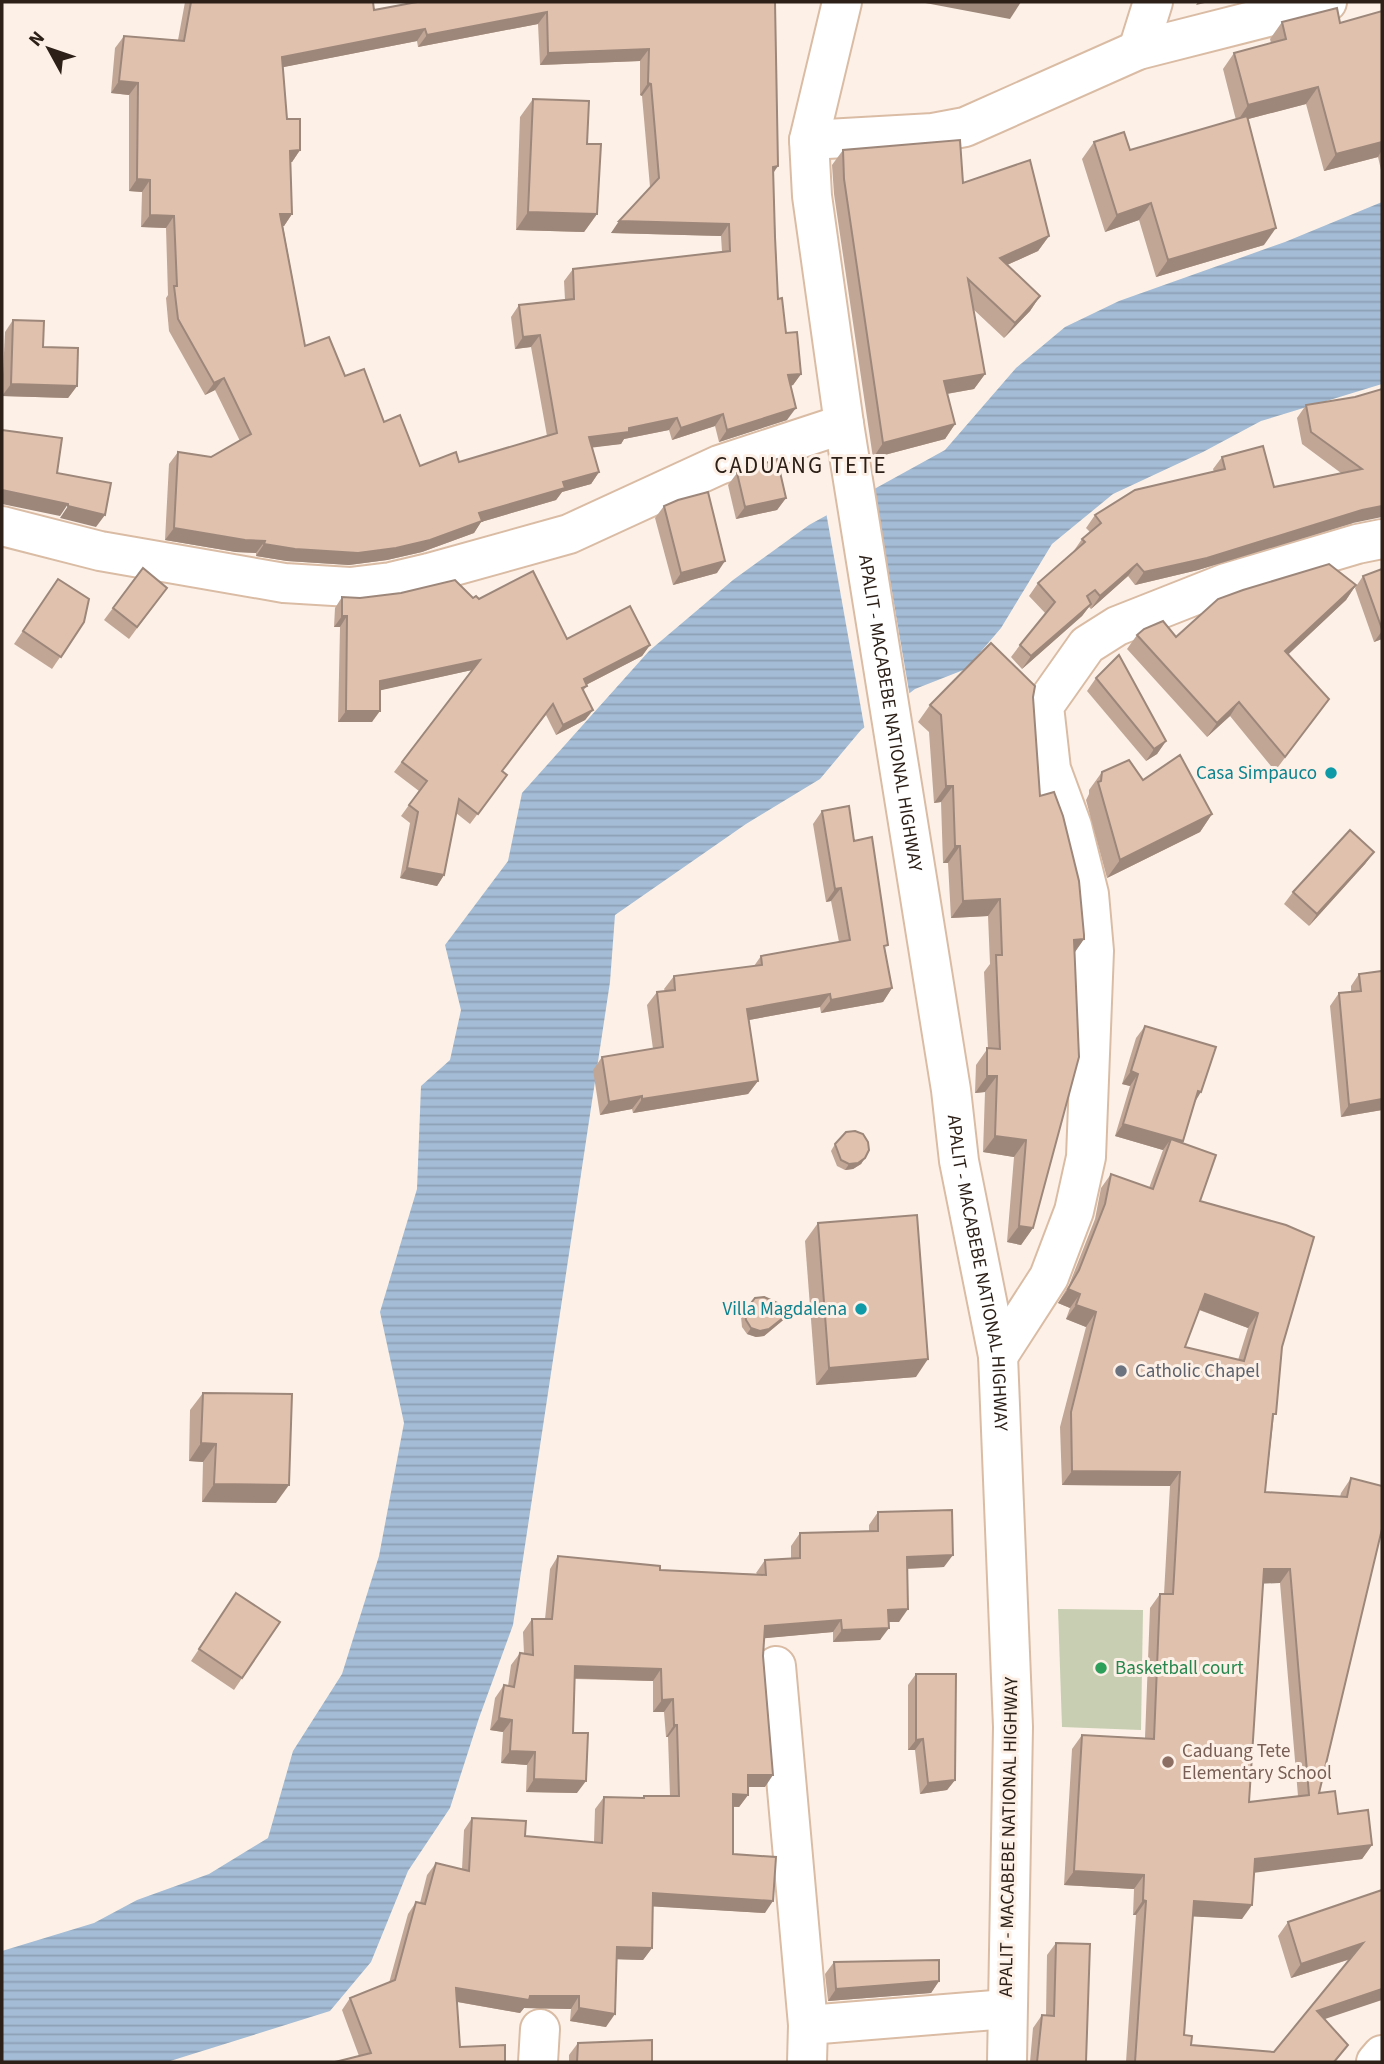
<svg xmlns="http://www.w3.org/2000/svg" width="1384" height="2064" font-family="'Source Sans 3',sans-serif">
<defs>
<pattern id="water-rules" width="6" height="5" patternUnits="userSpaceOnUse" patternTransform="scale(1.75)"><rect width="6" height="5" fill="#a4bcd5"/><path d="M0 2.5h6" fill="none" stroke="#8da1b6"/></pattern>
</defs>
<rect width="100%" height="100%" fill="#fdf1e7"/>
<!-- grass -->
<path fill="#c7ceb2" d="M 1058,1609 L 1143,1610 L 1141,1730 L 1062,1727 Z"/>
<!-- water -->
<path fill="url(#water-rules)" d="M 1382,202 L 1382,384 L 1261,421 L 1203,452 L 1113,494 L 1052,544 L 1001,628 L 966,669 L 915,689 L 861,730 L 820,779 L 746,824 L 615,915 L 610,982 L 513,1625 L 479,1718 L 450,1808 L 408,1871 L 371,1962 L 330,2011 L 167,2062 L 2,2062 L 2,1951 L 94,1923 L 137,1900 L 209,1874 L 268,1838 L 293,1751 L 342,1674 L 379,1556 L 404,1423 L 380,1312 L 417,1189 L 421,1086 L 450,1060 L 461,1010 L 445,945 L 508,861 L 522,793 L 649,651 L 733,580 L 809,525 L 945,450 L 1016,368 L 1065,327 L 1119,301 L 1285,242 Z"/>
<!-- pier -->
<path fill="#fdf1e7" d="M 874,487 L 910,697 L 865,731 L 826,512 Z"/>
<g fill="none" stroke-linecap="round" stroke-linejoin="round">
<!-- minor casing -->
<g stroke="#dabca5" stroke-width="42">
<g id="minor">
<path d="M 1138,50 L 1153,2"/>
<path d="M 809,140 L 933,133 L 965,127 L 1138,50 L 1327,2"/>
<path d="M 2,526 L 100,551 L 284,583 L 350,587 L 391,582 L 429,573 L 569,534 L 719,465 L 844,424"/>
<path d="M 998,1356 L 1049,1277 L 1074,1211 L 1086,1157 L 1094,951 L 1089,894 L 1072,826 L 1051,769 L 1044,706 L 1087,645 L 1117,626 L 1226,583 L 1357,544 L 1382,539"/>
<path d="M 776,1666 L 808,2025 L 807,2062"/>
<path d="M 808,2025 L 1007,2009"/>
<path d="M 538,2062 L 540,2029"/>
<path d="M 1376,2062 L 1382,2055"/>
</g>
</g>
<!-- major casing -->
<g stroke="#dabca5" stroke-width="42">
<g id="major">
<path id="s1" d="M 842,2 L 809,140 L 812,196 L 844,424 L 951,1090 L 959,1161 L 998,1356 L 1013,1727 L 1007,2062"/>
</g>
</g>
<!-- minor -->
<use href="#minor" stroke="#fff" stroke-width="38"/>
<!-- major -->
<use href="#major" stroke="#fff" stroke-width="38"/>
</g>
<!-- wall -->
<g fill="#c1a696" fill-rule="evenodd">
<path d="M 185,2 L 373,2 L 374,10 L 595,3 L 775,2 L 773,174 L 778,299 L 786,333 L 801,374 L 793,385 L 791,386 L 787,420 L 719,442 L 715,426 L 672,440 L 669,430 L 624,439 L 621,444 L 592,447 L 599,472 L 591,484 L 562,492 L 556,500 L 481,522 L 474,533 L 422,552 L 387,560 L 349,565 L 287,561 L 256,556 L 256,553 L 236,552 L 165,540 L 169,464 L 178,452 L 211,457 L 240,441 L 215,390 L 205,395 L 169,331 L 166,298 L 168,295 L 166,228 L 141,227 L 142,192 L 129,191 L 129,95 L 111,93 L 115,48 L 124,36 L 178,40 ZM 538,24 L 540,65 L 640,61 L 640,95 L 642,96 L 650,187 L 611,233 L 721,236 L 722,252 L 573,269 L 564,281 L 565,300 L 519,305 L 511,317 L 515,349 L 531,347 L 547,436 L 459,462 L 420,466 L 384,422 L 345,376 L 305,346 L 283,226 L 284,226 L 292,214 L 290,162 L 292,162 L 300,150 L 287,119 L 283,67 L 417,41 L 418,47 Z"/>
<path d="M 1382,11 L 1382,174 L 1378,157 L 1324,171 L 1306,104 L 1248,119 L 1264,245 L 1156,277 L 1139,220 L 1105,232 L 1082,159 L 1094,142 L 1130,150 L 1236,120 L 1223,69 L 1234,53 L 1271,43 L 1270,39 L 1282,22 L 1340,23 Z"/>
<path d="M 533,99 L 587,144 L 597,214 L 584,232 L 516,230 L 520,117 Z"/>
<path d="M 843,150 L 963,183 L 1049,236 L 1038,251 L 1007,265 L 1040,296 L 1030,311 L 1004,338 L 973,309 L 985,374 L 974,389 L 947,394 L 955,424 L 945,439 L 873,458 L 834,194 L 832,165 Z"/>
<path d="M 13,320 L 43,347 L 77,386 L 68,398 L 2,396 L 5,332 Z"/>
<path d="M 1382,389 L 1353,523 L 1198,570 L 1135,585 L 1128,576 L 1091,609 L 1089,607 L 1082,616 L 1022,669 L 1011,657 L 1020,645 L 1046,614 L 1029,596 L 1038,583 L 1073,552 L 1082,539 L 1090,532 L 1086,528 L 1095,515 L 1214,472 L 1213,469 L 1222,457 L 1274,487 L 1341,473 L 1302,444 L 1297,418 L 1306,405 L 1355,397 Z"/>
<path d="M 737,473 L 786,498 L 777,510 L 736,519 L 728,485 Z"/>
<path d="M 664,506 L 717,573 L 673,585 L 655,518 Z"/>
<path d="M 1382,569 L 1382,639 L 1374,642 L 1355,588 L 1363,576 Z"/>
<path d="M 58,579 L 84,622 L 52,669 L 14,644 Z"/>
<path d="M 1356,585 L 1346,600 L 1288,654 L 1329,699 L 1275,771 L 1230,716 L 1207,737 L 1127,649 L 1137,635 L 1176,637 Z"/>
<path d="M 167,588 L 129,639 L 104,620 L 113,608 Z"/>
<path d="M 342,597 L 473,598 L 479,599 L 567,639 L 650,645 L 642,656 L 586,685 L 587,686 L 583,691 L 593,710 L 585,720 L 556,735 L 546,715 L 502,771 L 507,775 L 470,824 L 456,813 L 444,875 L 437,886 L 400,878 L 410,823 L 401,816 L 419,791 L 394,772 L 472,670 L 380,690 L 372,722 L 338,722 L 340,627 L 334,627 L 335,608 Z"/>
<path d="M 1096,678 L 1166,741 L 1157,754 L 1146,761 L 1087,691 Z"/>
<path d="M 1033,697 L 1040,796 L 1084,939 L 1075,952 L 1033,1228 L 1021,1245 L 1007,1242 L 1014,1157 L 983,1152 L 985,1092 L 975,1093 L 976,1065 L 988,1048 L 984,972 L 990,964 L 988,916 L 951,918 L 948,863 L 943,863 L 941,802 L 934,803 L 929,732 L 918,722 L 930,705 Z"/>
<path d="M 1102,772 L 1143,780 L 1212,814 L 1200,832 L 1107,878 L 1086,800 L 1089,794 L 1089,790 Z"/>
<path d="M 822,811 L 854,841 L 885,949 L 892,988 L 883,1002 L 821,1013 L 820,1007 L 749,1020 L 758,1081 L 748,1094 L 633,1113 L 632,1109 L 600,1115 L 593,1070 L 602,1057 L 653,1049 L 647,1005 L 657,992 L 665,991 L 664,989 L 674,976 L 754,966 L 761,956 L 839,942 L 831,901 L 826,902 L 813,824 Z"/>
<path d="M 1374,852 L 1365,864 L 1309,926 L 1284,904 L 1293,892 Z"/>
<path d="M 1382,971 L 1382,1110 L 1341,1117 L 1330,1006 L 1339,993 L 1351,992 L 1351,986 L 1359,974 Z"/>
<path d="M 1145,1026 L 1194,1103 L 1182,1143 L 1200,1201 L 1282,1347 L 1265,1492 L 1340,1497 L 1341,1493 L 1351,1478 L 1319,1793 L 1338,1814 L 1372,1845 L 1362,1859 L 1254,1872 L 1242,1919 L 1193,1916 L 1184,2035 L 1191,2045 L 1274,2052 L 1351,1959 L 1291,1978 L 1278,1936 L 1288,1922 L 1382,1890 L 1325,2019 L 1348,2045 L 1335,2062 L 1126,2062 L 1136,1915 L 1133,1915 L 1134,1889 L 1064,1885 L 1072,1749 L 1082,1735 L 1145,1738 L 1150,1608 L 1160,1594 L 1164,1594 L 1170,1486 L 1062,1485 L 1060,1427 L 1086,1327 L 1066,1319 L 1070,1308 L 1058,1303 L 1069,1285 L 1095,1219 L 1101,1188 L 1111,1174 L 1149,1188 L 1163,1150 L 1115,1136 L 1130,1086 L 1122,1084 L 1136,1038 ZM 1199,1310 L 1248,1328 L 1238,1360 L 1185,1347 ZM 1263,1583 L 1280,1583 L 1298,1796 L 1249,1802 Z"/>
<path d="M 835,1144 L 865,1158 L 861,1164 L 853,1169 L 845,1170 L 837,1166 L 831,1151 Z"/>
<path d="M 818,1223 L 916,1377 L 816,1385 L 805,1241 Z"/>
<path d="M 745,1311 L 788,1316 L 764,1336 L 756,1337 L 747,1334 L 742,1327 L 741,1317 Z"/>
<path d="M 203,1393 L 276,1503 L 202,1502 L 203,1462 L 189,1461 L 190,1410 Z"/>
<path d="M 878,1512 L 944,1567 L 907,1569 L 899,1622 L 889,1622 L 880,1640 L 833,1642 L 833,1632 L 764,1638 L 763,1656 L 765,1787 L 748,1787 L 748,1795 L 739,1807 L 733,1807 L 733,1854 L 765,1913 L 653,1906 L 652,1948 L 643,1960 L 616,1959 L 606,2027 L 570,2021 L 571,2009 L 524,2008 L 520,2013 L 457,2002 L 460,2047 L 359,2056 L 342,2010 L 350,1998 L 389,1983 L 408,1914 L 416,1902 L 420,1903 L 427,1875 L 436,1863 L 462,1869 L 464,1830 L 472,1818 L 525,1836 L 594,1842 L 595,1809 L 604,1797 L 643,1798 L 644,1796 L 670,1796 L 668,1737 L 666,1737 L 664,1712 L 653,1712 L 653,1681 L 575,1679 L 573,1733 L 577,1793 L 526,1792 L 527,1765 L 501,1763 L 503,1732 L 490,1730 L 495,1698 L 504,1685 L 508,1686 L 511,1665 L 520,1653 L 524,1654 L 523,1632 L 532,1619 L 545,1619 L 550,1569 L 558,1556 L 660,1570 L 757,1574 L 756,1573 L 765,1560 L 791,1558 L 791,1546 L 800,1533 L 869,1531 L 869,1525 Z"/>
<path d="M 236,1593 L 280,1622 L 234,1690 L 191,1661 Z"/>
<path d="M 916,1674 L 955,1780 L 947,1790 L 920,1794 L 915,1750 L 908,1750 L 908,1685 Z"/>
<path d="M 1056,1943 L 1086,2062 L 1030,2062 L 1033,2028 L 1042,2015 L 1046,2016 L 1047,1955 Z"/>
<path d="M 834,1962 L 939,1981 L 931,1993 L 828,2001 L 825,1974 Z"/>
<path d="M 578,2043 L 652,2062 L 569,2062 L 569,2055 Z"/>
</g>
<!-- shaded-wall -->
<g fill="#9d877a">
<path d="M 920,2 L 1021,2 L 1010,19 Z"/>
<path d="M 1198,2 L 1209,2 L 1196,5 Z"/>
<path d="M 547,12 L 538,24 L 418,47 L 427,35 Z"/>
<path d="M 425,29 L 417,41 L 274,69 L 282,57 Z"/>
<path d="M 649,49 L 640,61 L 540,65 L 548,53 Z"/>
<path d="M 119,81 L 138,83 L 129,95 L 111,93 Z"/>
<path d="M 648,83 L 651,84 L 642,96 L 640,95 Z"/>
<path d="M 1318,87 L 1306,104 L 1237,122 L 1248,105 Z"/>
<path d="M 1382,142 L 1382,150 L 1378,157 L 1324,171 L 1336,154 Z"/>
<path d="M 300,150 L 292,162 L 281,163 L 290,151 Z"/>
<path d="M 778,166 L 770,178 L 773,167 Z"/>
<path d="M 137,179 L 150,180 L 142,192 L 129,191 Z"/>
<path d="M 1151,203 L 1139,220 L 1105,232 L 1117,215 Z"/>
<path d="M 528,212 L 597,214 L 584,232 L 516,230 Z"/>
<path d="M 280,214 L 292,214 L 284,226 L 272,226 Z"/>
<path d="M 150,215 L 174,216 L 166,228 L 141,227 Z"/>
<path d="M 619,221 L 729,224 L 721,236 L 611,233 Z"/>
<path d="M 1276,228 L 1264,245 L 1156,277 L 1168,260 Z"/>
<path d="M 1049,236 L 1038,251 L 989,273 L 1000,258 Z"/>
<path d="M 1040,296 L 1030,311 L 1004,338 L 1015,323 Z"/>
<path d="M 540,335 L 531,347 L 515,349 L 523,337 Z"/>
<path d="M 801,374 L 793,385 L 780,387 L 788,375 Z"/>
<path d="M 985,374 L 974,389 L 934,396 L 944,381 Z"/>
<path d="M 224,378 L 215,390 L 205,395 L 214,383 Z"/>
<path d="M 11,384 L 77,386 L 68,398 L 2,396 Z"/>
<path d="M 796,408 L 787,420 L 719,442 L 727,430 Z"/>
<path d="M 723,414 L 715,426 L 672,440 L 681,428 Z"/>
<path d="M 677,418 L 669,430 L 624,439 L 621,444 L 581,449 L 589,437 Z"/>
<path d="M 955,424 L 945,439 L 873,458 L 883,443 Z"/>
<path d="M 599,472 L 591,484 L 562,492 L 556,500 L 481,522 L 474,533 L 422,552 L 387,560 L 349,565 L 287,561 L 256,556 L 264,544 L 479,513 L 563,482 Z"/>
<path d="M 2,490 L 16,493 L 68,504 L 60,516 L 2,504 Z"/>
<path d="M 786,498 L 777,510 L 736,519 L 745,507 Z"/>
<path d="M 68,506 L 105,515 L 96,527 L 60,518 Z"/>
<path d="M 1382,506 L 1382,517 L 1353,523 L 1198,570 L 1135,585 L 1144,572 L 1362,510 Z"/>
<path d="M 174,528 L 265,541 L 256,553 L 236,552 L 165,540 Z"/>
<path d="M 725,561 L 717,573 L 673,585 L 681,573 Z"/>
<path d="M 1137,564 L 1128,576 L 1091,609 L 1100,596 Z"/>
<path d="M 1356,585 L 1346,600 L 1276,666 L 1285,651 Z"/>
<path d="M 1091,604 L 1082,616 L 1022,669 L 1031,656 Z"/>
<path d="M 342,616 L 347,616 L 340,627 L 334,627 Z"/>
<path d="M 1382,631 L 1382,639 L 1374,642 Z"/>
<path d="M 650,645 L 642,656 L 576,690 L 584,679 Z"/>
<path d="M 480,660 L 472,670 L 373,692 L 380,681 Z"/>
<path d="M 1239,702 L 1230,716 L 1207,737 L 1217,723 Z"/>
<path d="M 593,710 L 585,720 L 556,735 L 563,725 Z"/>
<path d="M 346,711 L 380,711 L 372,722 L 338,722 Z"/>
<path d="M 1166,741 L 1157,754 L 1146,761 L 1154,749 Z"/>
<path d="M 946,786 L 953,786 L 941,802 L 934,803 Z"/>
<path d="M 1212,814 L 1200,832 L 1107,878 L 1120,860 Z"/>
<path d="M 955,846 L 960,846 L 948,863 L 943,863 Z"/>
<path d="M 1374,852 L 1365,864 L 1309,926 L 1317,914 Z"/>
<path d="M 407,868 L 444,875 L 437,886 L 400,878 Z"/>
<path d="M 841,888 L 831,901 L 826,902 L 835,889 Z"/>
<path d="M 1000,899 L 988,916 L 951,918 L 963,901 Z"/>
<path d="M 1084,939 L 1072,956 L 1074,940 Z"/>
<path d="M 892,988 L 883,1002 L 821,1013 L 831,1000 Z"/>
<path d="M 830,994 L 820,1007 L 738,1022 L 747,1009 Z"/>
<path d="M 1131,1071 L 1138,1074 L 1130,1086 L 1122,1084 Z"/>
<path d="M 987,1076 L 997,1076 L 985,1092 L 975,1093 Z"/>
<path d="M 758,1081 L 748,1094 L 633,1113 L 642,1099 Z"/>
<path d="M 1198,1091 L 1201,1092 L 1193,1105 Z"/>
<path d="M 642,1096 L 632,1109 L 600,1115 L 609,1102 Z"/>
<path d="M 1382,1099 L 1382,1110 L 1341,1117 L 1349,1105 Z"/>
<path d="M 1123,1124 L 1183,1141 L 1174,1153 L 1171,1139 L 1163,1150 L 1115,1136 Z"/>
<path d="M 995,1136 L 1026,1140 L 1014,1157 L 983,1152 Z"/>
<path d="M 865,1158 L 861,1164 L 853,1169 L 845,1170 L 849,1164 Z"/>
<path d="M 1019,1226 L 1033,1228 L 1021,1245 L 1007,1242 Z"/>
<path d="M 1068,1289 L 1080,1294 L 1070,1308 L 1058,1303 Z"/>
<path d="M 1205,1294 L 1258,1313 L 1248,1328 L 1195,1308 Z"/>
<path d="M 1076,1305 L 1096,1312 L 1086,1327 L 1066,1319 Z"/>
<path d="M 793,1310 L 788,1316 L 764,1336 L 756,1337 L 747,1334 L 751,1328 Z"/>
<path d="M 928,1359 L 916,1377 L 816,1385 L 829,1368 Z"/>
<path d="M 201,1443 L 216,1444 L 203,1462 L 189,1461 Z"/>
<path d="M 1072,1471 L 1180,1472 L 1170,1486 L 1062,1485 Z"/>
<path d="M 214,1484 L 289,1485 L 276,1503 L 202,1502 Z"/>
<path d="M 953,1555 L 944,1567 L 898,1569 L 907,1557 Z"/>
<path d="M 1264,1569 L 1290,1569 L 1280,1583 L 1254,1584 Z"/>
<path d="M 908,1609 L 899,1622 L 879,1622 L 888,1610 Z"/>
<path d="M 841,1620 L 833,1632 L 757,1639 L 765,1626 Z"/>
<path d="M 889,1628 L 880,1640 L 833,1642 L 842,1630 Z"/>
<path d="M 575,1666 L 661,1669 L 653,1681 L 567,1678 Z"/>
<path d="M 673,1699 L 664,1712 L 653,1712 L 662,1700 Z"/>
<path d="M 499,1718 L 512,1720 L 503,1732 L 490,1730 Z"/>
<path d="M 674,1725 L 677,1725 L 668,1737 L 666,1737 Z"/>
<path d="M 923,1739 L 915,1750 L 908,1750 L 916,1740 Z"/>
<path d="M 510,1751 L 535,1752 L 527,1765 L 501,1763 Z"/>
<path d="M 748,1775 L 773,1775 L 765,1787 L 739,1787 Z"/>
<path d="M 534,1779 L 586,1781 L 577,1793 L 526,1792 Z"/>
<path d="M 955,1780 L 947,1790 L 920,1794 L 928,1783 Z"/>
<path d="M 733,1794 L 748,1795 L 739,1807 L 724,1806 Z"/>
<path d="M 1372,1845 L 1362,1859 L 1245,1874 L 1255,1859 Z"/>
<path d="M 1074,1871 L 1144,1875 L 1134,1889 L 1064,1885 Z"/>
<path d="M 653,1893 L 773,1901 L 765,1913 L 645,1906 Z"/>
<path d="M 1143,1900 L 1146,1901 L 1136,1915 L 1133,1915 Z"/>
<path d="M 1194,1901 L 1252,1905 L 1242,1919 L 1184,1916 Z"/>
<path d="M 1363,1943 L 1353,1958 L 1291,1978 L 1301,1964 Z"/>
<path d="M 617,1947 L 652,1948 L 643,1960 L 608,1959 Z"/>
<path d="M 939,1981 L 931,1993 L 828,2001 L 836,1989 Z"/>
<path d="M 456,1988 L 530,1996 L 579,1996 L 571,2009 L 524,2008 L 520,2013 L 447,2000 Z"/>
<path d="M 1382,1989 L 1382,2000 L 1307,2025 L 1317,2011 Z"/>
<path d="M 579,2008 L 615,2014 L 606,2027 L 570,2021 Z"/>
</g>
<!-- building -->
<g fill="#e0c1ae" stroke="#9d877a" stroke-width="2" fill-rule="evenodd">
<path d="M 191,2 L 373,2 L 374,10 L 417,2 L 775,2 L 778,166 L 773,167 L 775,237 L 778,299 L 782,298 L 786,333 L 797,332 L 801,374 L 788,375 L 796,408 L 727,430 L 723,414 L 681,428 L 677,418 L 629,428 L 629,432 L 589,437 L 599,472 L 563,482 L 565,488 L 479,513 L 482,521 L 430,540 L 396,548 L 358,553 L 295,549 L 264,544 L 265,541 L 245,540 L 174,528 L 178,452 L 211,457 L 251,434 L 224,378 L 214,383 L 178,319 L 174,286 L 177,286 L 174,216 L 150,215 L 150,180 L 137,179 L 138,83 L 119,81 L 124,36 L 184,41 ZM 547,12 L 548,53 L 649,49 L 648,83 L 651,84 L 659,178 L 619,221 L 729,224 L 730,251 L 573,269 L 574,299 L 519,305 L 523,337 L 540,335 L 557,433 L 459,462 L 456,452 L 420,466 L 400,415 L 384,422 L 364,369 L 345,376 L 329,337 L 305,346 L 280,214 L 292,214 L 290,151 L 300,150 L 300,119 L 287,119 L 282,57 L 425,29 L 427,35 Z"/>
<path d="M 1337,8 L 1340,23 L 1382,11 L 1382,142 L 1336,154 L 1318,87 L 1248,105 L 1234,53 L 1286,39 L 1282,22 Z"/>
<path d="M 533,99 L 589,101 L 587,144 L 601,144 L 597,214 L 528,212 Z"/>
<path d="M 1247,116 L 1276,228 L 1168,260 L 1151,203 L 1117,215 L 1094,142 L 1124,132 L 1130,150 Z"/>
<path d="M 960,140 L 963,183 L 1030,160 L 1049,236 L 1000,258 L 1040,296 L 1015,323 L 968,279 L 985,374 L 944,381 L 955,424 L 883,443 L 844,179 L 843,150 Z"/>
<path d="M 13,320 L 44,321 L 43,347 L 78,348 L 77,386 L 11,384 Z"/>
<path d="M 1382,389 L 1382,506 L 1362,510 L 1207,558 L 1144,572 L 1137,564 L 1100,596 L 1095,590 L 1087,596 L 1091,604 L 1031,656 L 1020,645 L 1055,602 L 1038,583 L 1085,542 L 1082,539 L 1101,523 L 1095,515 L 1135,490 L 1225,469 L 1222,457 L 1263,446 L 1274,487 L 1362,469 L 1311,432 L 1306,405 L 1355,397 Z"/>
<path d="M 2,430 L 62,438 L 57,473 L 111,483 L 105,515 L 68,506 L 68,504 L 2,490 Z"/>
<path d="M 777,459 L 786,498 L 745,507 L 737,473 Z"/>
<path d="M 708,492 L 725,561 L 681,573 L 664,506 L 678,500 Z"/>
<path d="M 1329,564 L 1356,585 L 1285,651 L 1329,699 L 1285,757 L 1239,702 L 1217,723 L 1137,635 L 1144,629 L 1163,621 L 1176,637 L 1218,599 L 1243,590 Z"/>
<path d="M 143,568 L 167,588 L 137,627 L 113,608 Z"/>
<path d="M 1382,569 L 1382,629 L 1363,576 Z"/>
<path d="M 533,571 L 567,639 L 630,606 L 650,645 L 584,679 L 587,686 L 582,688 L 593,710 L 563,725 L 553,704 L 502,771 L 507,775 L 478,814 L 459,799 L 444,875 L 407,868 L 418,812 L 409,805 L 427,781 L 402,762 L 480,660 L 380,681 L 380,711 L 346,711 L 347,616 L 342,616 L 342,597 L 360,598 L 401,593 L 455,580 L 473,598 L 476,596 L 479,599 Z"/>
<path d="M 58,579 L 89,599 L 84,622 L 61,657 L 23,631 Z"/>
<path d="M 991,643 L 1035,686 L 1033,697 L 1040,796 L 1054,792 L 1063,816 L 1079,881 L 1084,935 L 1084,939 L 1074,940 L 1079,1057 L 1033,1228 L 1019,1226 L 1026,1140 L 995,1136 L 997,1076 L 987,1076 L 987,1048 L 1000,1049 L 996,955 L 1002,955 L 1000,899 L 963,901 L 960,846 L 955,846 L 953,786 L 946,786 L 941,715 L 930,705 Z"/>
<path d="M 1119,655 L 1166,741 L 1154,749 L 1096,678 Z"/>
<path d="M 1180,755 L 1212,814 L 1120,860 L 1098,782 L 1101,781 L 1102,772 L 1129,760 L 1143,780 Z"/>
<path d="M 849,806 L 854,841 L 872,837 L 888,945 L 884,946 L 892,988 L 831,1000 L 830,994 L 747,1009 L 758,1081 L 642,1099 L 642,1096 L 609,1102 L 602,1057 L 663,1047 L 657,992 L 675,990 L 674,976 L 762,965 L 761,956 L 850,940 L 841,888 L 835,889 L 822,811 Z"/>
<path d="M 1350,830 L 1374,852 L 1317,914 L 1293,892 Z"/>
<path d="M 1382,971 L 1382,1099 L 1349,1105 L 1339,993 L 1361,991 L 1359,974 Z"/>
<path d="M 1145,1026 L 1216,1047 L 1201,1092 L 1198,1091 L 1183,1141 L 1123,1124 L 1138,1074 L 1131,1071 Z"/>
<path d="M 855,1131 L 863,1134 L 868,1142 L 869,1150 L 865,1158 L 858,1163 L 849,1164 L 841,1160 L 835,1144 L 846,1132 Z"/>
<path d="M 1171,1139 L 1216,1155 L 1200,1201 L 1286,1225 L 1314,1237 L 1282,1347 L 1276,1414 L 1273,1414 L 1265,1492 L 1347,1497 L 1351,1478 L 1382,1486 L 1382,1529 L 1319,1793 L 1335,1791 L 1338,1814 L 1368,1810 L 1372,1845 L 1255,1859 L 1252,1905 L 1194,1901 L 1184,2035 L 1192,2036 L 1191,2045 L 1274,2052 L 1363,1943 L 1301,1964 L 1288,1922 L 1382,1890 L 1382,1989 L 1317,2011 L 1348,2045 L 1334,2062 L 1135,2062 L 1146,1901 L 1143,1900 L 1144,1875 L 1074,1871 L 1082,1735 L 1154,1739 L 1160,1594 L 1173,1594 L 1180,1472 L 1072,1471 L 1071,1412 L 1096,1312 L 1076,1305 L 1080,1294 L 1068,1289 L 1079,1270 L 1105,1204 L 1111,1174 L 1153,1189 ZM 1205,1294 L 1258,1313 L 1244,1361 L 1185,1347 ZM 1264,1569 L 1290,1569 L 1309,1795 L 1249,1802 Z"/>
<path d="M 917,1215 L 928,1359 L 829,1368 L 818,1223 Z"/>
<path d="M 764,1297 L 793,1310 L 769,1329 L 760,1331 L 751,1328 L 746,1320 L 745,1311 L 755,1298 Z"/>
<path d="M 203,1393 L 292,1394 L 289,1485 L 214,1484 L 216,1444 L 201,1443 Z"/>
<path d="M 952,1510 L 953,1555 L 907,1557 L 908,1609 L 888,1610 L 889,1628 L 842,1630 L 841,1620 L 765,1626 L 763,1656 L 773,1775 L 748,1775 L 748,1795 L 733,1794 L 733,1854 L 776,1857 L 773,1901 L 653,1893 L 652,1948 L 617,1947 L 615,2014 L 579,2008 L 579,1996 L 530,1996 L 529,2000 L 456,1988 L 460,2047 L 505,2045 L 505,2062 L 335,2062 L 371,2053 L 350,1998 L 395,1980 L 416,1902 L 425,1904 L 436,1863 L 469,1871 L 472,1818 L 526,1821 L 525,1836 L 602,1843 L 604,1797 L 644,1798 L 644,1796 L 679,1796 L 677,1725 L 674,1725 L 673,1699 L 662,1700 L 661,1669 L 575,1666 L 573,1733 L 588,1733 L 586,1781 L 534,1779 L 535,1752 L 510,1751 L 512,1720 L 499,1718 L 504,1685 L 514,1687 L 520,1653 L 533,1655 L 532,1619 L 552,1619 L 558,1556 L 660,1566 L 660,1570 L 766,1575 L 765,1560 L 800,1558 L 800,1533 L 878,1531 L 878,1512 Z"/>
<path d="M 236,1593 L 280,1622 L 242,1678 L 199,1649 Z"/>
<path d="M 916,1674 L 956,1674 L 955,1780 L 928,1783 L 923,1739 L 916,1740 Z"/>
<path d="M 1056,1943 L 1090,1944 L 1086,2062 L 1037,2062 L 1042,2015 L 1054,2016 Z"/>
<path d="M 939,1960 L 939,1981 L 836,1989 L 834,1962 Z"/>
<path d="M 652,2040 L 652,2062 L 577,2062 L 578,2043 Z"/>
</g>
<!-- markers -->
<g fill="#0f9aa8" stroke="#fdf1e7" stroke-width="2.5">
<circle cx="1331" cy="773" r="7"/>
<circle cx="861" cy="1309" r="7"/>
</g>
<circle fill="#6b7280" stroke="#fdf1e7" stroke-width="2.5" cx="1121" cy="1371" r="7"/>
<circle fill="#2e9e5b" stroke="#fdf1e7" stroke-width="2.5" cx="1101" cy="1668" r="7"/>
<circle fill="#8d6e63" stroke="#fdf1e7" stroke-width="2.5" cx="1168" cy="1762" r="7"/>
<g text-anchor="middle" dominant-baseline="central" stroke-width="6" stroke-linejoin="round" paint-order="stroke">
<!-- street labels -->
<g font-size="19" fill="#2c2018" stroke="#fdf1e7">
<text stroke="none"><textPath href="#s1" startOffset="721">APALIT - MACABEBE NATIONAL HIGHWAY</textPath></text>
<text stroke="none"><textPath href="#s1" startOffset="1288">APALIT - MACABEBE NATIONAL HIGHWAY</textPath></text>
<text transform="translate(1009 1837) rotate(-89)">APALIT - MACABEBE NATIONAL HIGHWAY</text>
</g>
<!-- culture labels -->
<g font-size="19" fill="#0d838f" stroke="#fdf1e7" text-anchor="end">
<text x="1317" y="773">Casa Simpauco</text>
<text x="847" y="1309">Villa Magdalena</text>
</g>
<!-- worship labels -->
<g font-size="19" fill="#5b616d" stroke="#fdf1e7" text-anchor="start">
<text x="1135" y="1371">Catholic Chapel</text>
</g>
<!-- leisure labels -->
<g font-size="19" fill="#27864d" stroke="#fdf1e7" text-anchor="start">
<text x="1115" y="1668">Basketball court</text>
</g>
<!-- education labels -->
<g font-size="19" fill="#785e54" stroke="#fdf1e7" text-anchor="start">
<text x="1182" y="1751">Caduang Tete<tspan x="1182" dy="22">Elementary School</tspan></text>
</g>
<!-- quarter labels -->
<g font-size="23" letter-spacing="2" fill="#2c2018" stroke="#fdf1e7">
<text x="801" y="465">CADUANG TETE</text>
</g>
</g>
<!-- border -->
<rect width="1384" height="2064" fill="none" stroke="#2c2018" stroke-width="7"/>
<!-- north arrow -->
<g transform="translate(49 49) rotate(310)" stroke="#fdf1e7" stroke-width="5" paint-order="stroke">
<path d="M0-5L12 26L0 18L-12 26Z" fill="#2c2018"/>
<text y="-10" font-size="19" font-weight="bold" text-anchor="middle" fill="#2c2018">N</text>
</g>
</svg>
